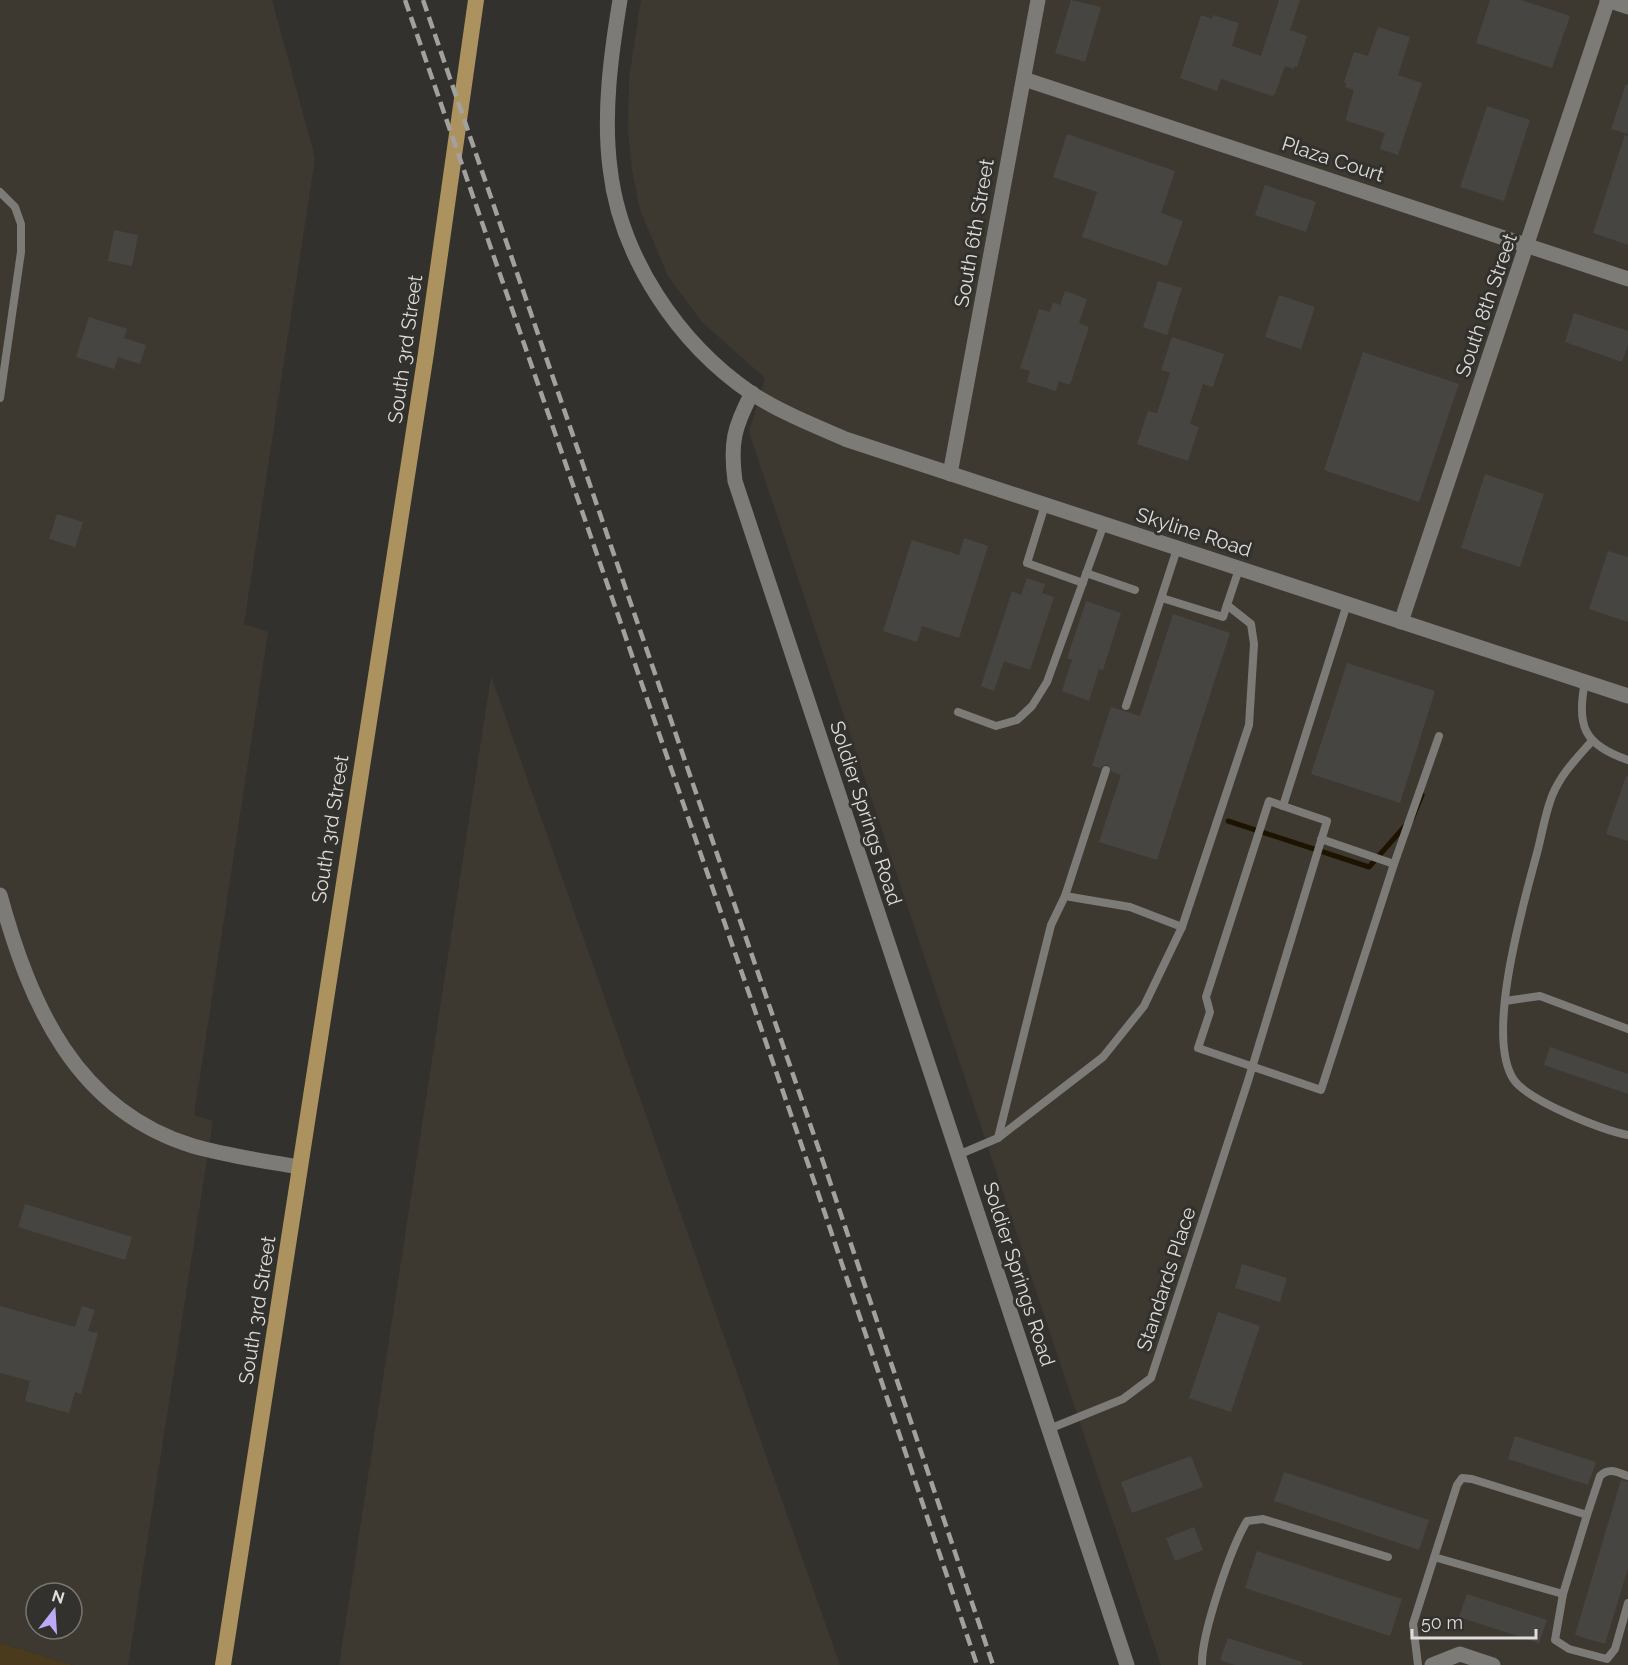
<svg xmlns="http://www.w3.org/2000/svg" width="1628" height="1665" font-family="Raleway,sans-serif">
<rect width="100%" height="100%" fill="#33312d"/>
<!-- built -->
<g fill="#3d3930" fill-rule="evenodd">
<path d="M 0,0 L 272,0 L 315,158 L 244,624 L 268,632 L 194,1115 L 213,1121 L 128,1665 L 73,1665 L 0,1643 ZM 36,1593 L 72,1593 L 72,1629 L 36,1629 Z"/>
<path d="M 641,0 L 1628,0 L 1628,1665 L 1161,1665 L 749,432 L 765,378 L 702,322 L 668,276 L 640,210 L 632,169 L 628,133 L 629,78 Z"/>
<path d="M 491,676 L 840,1665 L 339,1665 Z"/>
</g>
<!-- green -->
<path fill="#4a3b1d" d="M 0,1643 L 73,1665 L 0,1665 Z"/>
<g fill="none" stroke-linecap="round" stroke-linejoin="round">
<!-- stream -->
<g stroke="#1e1300" stroke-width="5">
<path d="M 1412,819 L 1422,795"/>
<path d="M 1228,821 L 1369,867 L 1405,826"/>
</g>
</g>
<!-- building -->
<g fill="#474542">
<path d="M 1071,0 L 1101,7 L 1085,62 L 1055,53 Z"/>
<path d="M 1279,0 L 1300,0 L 1290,30 L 1307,36 L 1297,67 L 1295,66 L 1294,69 L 1285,66 L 1275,94 L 1272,96 L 1221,79 L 1217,91 L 1180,78 L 1201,15 L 1212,19 L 1213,15 L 1239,23 L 1232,46 L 1261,56 Z"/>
<path d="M 1490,0 L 1521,0 L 1570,16 L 1552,68 L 1476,43 Z"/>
<path d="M 1378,27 L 1410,37 L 1398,75 L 1422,83 L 1398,155 L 1380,149 L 1385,133 L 1347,121 L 1346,118 L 1354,90 L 1345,87 L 1346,83 L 1344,82 L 1354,52 L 1368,56 Z"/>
<path d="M 1626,84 L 1628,85 L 1628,134 L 1611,129 Z"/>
<path d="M 1487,106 L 1530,120 L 1504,201 L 1460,187 Z"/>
<path d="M 1067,134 L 1175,171 L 1161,213 L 1183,221 L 1167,266 L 1082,237 L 1097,192 L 1053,177 Z"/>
<path d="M 1625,135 L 1628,136 L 1628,245 L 1593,233 Z"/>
<path d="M 1265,185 L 1316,202 L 1306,232 L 1255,215 Z"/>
<path d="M 114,230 L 138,235 L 132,266 L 108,261 Z"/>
<path d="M 1158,281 L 1182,288 L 1167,335 L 1143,327 Z"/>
<path d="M 1065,291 L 1087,299 L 1079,323 L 1089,327 L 1070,385 L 1059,381 L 1056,391 L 1027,382 L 1030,371 L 1020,368 L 1039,309 L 1050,312 L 1053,302 L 1060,305 Z"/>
<path d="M 1279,295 L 1315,307 L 1301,349 L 1265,337 Z"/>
<path d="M 1574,313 L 1628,331 L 1628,345 L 1622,362 L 1565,342 Z"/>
<path d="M 89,317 L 127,329 L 124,338 L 146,345 L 140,364 L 118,357 L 114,369 L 76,357 Z"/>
<path d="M 1172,337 L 1224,354 L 1213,387 L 1203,384 L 1190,424 L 1199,427 L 1188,461 L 1137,444 L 1148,411 L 1157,413 L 1170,373 L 1161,370 Z"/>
<path d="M 1363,352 L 1459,384 L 1419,502 L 1324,470 Z"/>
<path d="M 1485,474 L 1544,494 L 1520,567 L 1461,548 Z"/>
<path d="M 57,514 L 83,522 L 75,547 L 49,539 Z"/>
<path d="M 964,538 L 988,546 L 959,638 L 922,626 L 917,642 L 883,631 L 912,540 L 959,555 Z"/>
<path d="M 1608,551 L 1628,557 L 1628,622 L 1589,609 Z"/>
<path d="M 1027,578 L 1045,584 L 1042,593 L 1054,597 L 1030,670 L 1004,661 L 994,691 L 981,686 L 1012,591 L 1021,595 Z"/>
<path d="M 1086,601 L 1121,613 L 1103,670 L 1099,669 L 1089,701 L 1062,691 L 1072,660 L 1067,658 Z"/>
<path d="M 1173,614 L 1230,633 L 1157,860 L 1099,842 L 1121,775 L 1112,772 L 1107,764 L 1100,768 L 1092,766 L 1111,707 L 1140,716 Z"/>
<path d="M 1347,663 L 1435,691 L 1400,803 L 1311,774 Z"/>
<path d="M 1626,776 L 1628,777 L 1628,841 L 1606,834 Z"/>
<path d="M 1550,1047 L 1628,1074 L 1628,1094 L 1544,1065 Z"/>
<path d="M 25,1204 L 132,1237 L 125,1260 L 18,1227 Z"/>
<path d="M 1242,1264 L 1287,1278 L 1280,1302 L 1235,1288 Z"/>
<path d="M 0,1306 L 75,1327 L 82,1306 L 95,1310 L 88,1331 L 98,1333 L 81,1394 L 75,1392 L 69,1413 L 25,1401 L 30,1381 L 0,1373 Z"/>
<path d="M 1218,1312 L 1260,1326 L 1231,1412 L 1189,1398 Z"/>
<path d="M 1515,1436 L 1596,1462 L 1588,1485 L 1508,1459 Z"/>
<path d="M 1191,1456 L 1203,1487 L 1132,1513 L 1121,1482 Z"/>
<path d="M 1284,1472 L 1429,1520 L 1419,1550 L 1274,1501 Z"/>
<path d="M 1621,1480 L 1628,1482 L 1628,1568 L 1605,1644 L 1575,1635 Z"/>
<path d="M 1194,1527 L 1203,1550 L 1175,1561 L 1166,1538 Z"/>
<path d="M 1257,1551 L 1402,1599 L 1390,1636 L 1245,1588 Z"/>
<path d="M 1467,1594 L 1547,1620 L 1539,1643 L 1459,1617 Z"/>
<path d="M 1228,1638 L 1302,1662 L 1302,1665 L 1235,1665 L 1220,1660 Z"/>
</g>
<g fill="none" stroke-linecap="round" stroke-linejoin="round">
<!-- service -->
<g stroke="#7d7b77" stroke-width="8">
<path d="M 0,192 L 15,207 L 21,224 L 21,252 L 0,398"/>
<path d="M 1045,505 L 1027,563 L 1083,583"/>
<path d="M 1086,573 L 1135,590"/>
<path d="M 1162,598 L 1223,617 L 1239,569"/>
<path d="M 1347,604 L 1283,806 L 1269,801 L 1206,997 L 1210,1012 L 1198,1048 L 1321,1090 L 1393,867 L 1439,736"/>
<path d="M 1585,682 C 1576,726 1584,745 1628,760"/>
<path d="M 1126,706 L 1177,549"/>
<path d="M 958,712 L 996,726 L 1017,720 L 1032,706 L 1047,682 L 1104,524"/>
<path d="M 1592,741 C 1576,759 1561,774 1552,796 C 1545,814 1542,834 1537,853 C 1524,902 1484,1037 1514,1080 C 1529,1101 1602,1130 1628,1135"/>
<path d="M 1321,839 L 1394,864"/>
<path d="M 1065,896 L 1106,770"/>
<path d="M 1505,1001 L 1540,996 L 1628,1029"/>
<path d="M 998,1138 L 1051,925 L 1065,896 L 1130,907 L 1182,927"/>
<path d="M 958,1155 L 998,1138 L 1103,1057 L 1144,1006 L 1182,927 L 1249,725 L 1254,644 L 1251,624 L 1227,605"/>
<path d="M 1049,1429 L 1123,1399 L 1151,1378 L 1248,1081 L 1327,821 L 1283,806"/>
<path d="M 1587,1515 L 1600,1476 C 1609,1467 1617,1472 1628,1476"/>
<path d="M 1563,1594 L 1555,1640 L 1569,1649 L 1607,1659 L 1615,1649 L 1628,1603"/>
<path d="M 1202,1665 C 1201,1635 1231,1547 1247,1521 L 1263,1519 L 1388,1557"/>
<path d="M 1418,1665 L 1413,1624 L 1457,1485 L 1462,1478 L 1472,1479 L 1587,1515 L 1563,1594 L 1434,1557"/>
</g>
<!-- minor -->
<g stroke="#7d7b77" stroke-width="15">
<path d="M 1607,0 L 1628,7"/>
<path d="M 1024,79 L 1628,279"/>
<path d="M 950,474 L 1038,0"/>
<path d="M 1401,622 L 1608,0"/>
<path d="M 1432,1665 L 1460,1654 L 1493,1665"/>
</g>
<!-- tertiary -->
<g stroke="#7d7b77" stroke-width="15">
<path d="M 752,393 C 734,427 730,443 735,481 L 1127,1665"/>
<path d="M 0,895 C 30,1004 75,1110 193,1146 C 228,1156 264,1161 300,1167"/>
</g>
<!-- secondary -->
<path stroke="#7d7b77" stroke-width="15" d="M 620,0 C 611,54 603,113 610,168 C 620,257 678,343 751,393 C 780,412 813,425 845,439 L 1628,696"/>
<!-- trunk -->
<path stroke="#ac925e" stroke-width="16" d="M 223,1665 L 426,353 L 476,0"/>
<!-- rail -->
<g stroke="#a3a19f" stroke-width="4.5" stroke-dasharray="12 6" stroke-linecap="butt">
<path d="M 405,0 L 815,1184 L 977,1665"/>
<path d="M 423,0 L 829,1179 L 993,1665"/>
</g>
</g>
<g text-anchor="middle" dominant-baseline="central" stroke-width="6" stroke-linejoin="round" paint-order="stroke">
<!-- street labels -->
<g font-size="20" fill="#dedddb" stroke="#33312d">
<text transform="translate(1333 159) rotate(18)">Plaza Court</text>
<text transform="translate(974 233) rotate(-80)">South 6th Street</text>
<text transform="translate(1486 305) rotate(-71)">South 8th Street</text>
<text transform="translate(405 349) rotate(-82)">South 3rd Street</text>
<text transform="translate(1194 532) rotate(18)">Skyline Road</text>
<text transform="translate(866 813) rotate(72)">Soldier Springs Road</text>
<text transform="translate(330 829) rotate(-81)">South 3rd Street</text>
<text transform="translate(1019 1274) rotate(72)">Soldier Springs Road</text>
<text transform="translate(1166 1279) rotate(-72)">Standards Place</text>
<text transform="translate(257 1310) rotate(-81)">South 3rd Street</text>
</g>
</g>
<!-- north arrow -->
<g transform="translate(54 1611) rotate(17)"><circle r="28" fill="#33312d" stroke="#777673" stroke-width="1.5"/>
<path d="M0-4.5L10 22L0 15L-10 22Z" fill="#bcaaf6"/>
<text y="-9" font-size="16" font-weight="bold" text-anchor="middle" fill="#dedddb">N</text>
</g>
<!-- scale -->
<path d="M1412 1629v9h124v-9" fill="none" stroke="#dedddb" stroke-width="3"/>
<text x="1421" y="1629" font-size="18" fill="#dedddb" stroke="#33312d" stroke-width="4.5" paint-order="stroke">50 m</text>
</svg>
